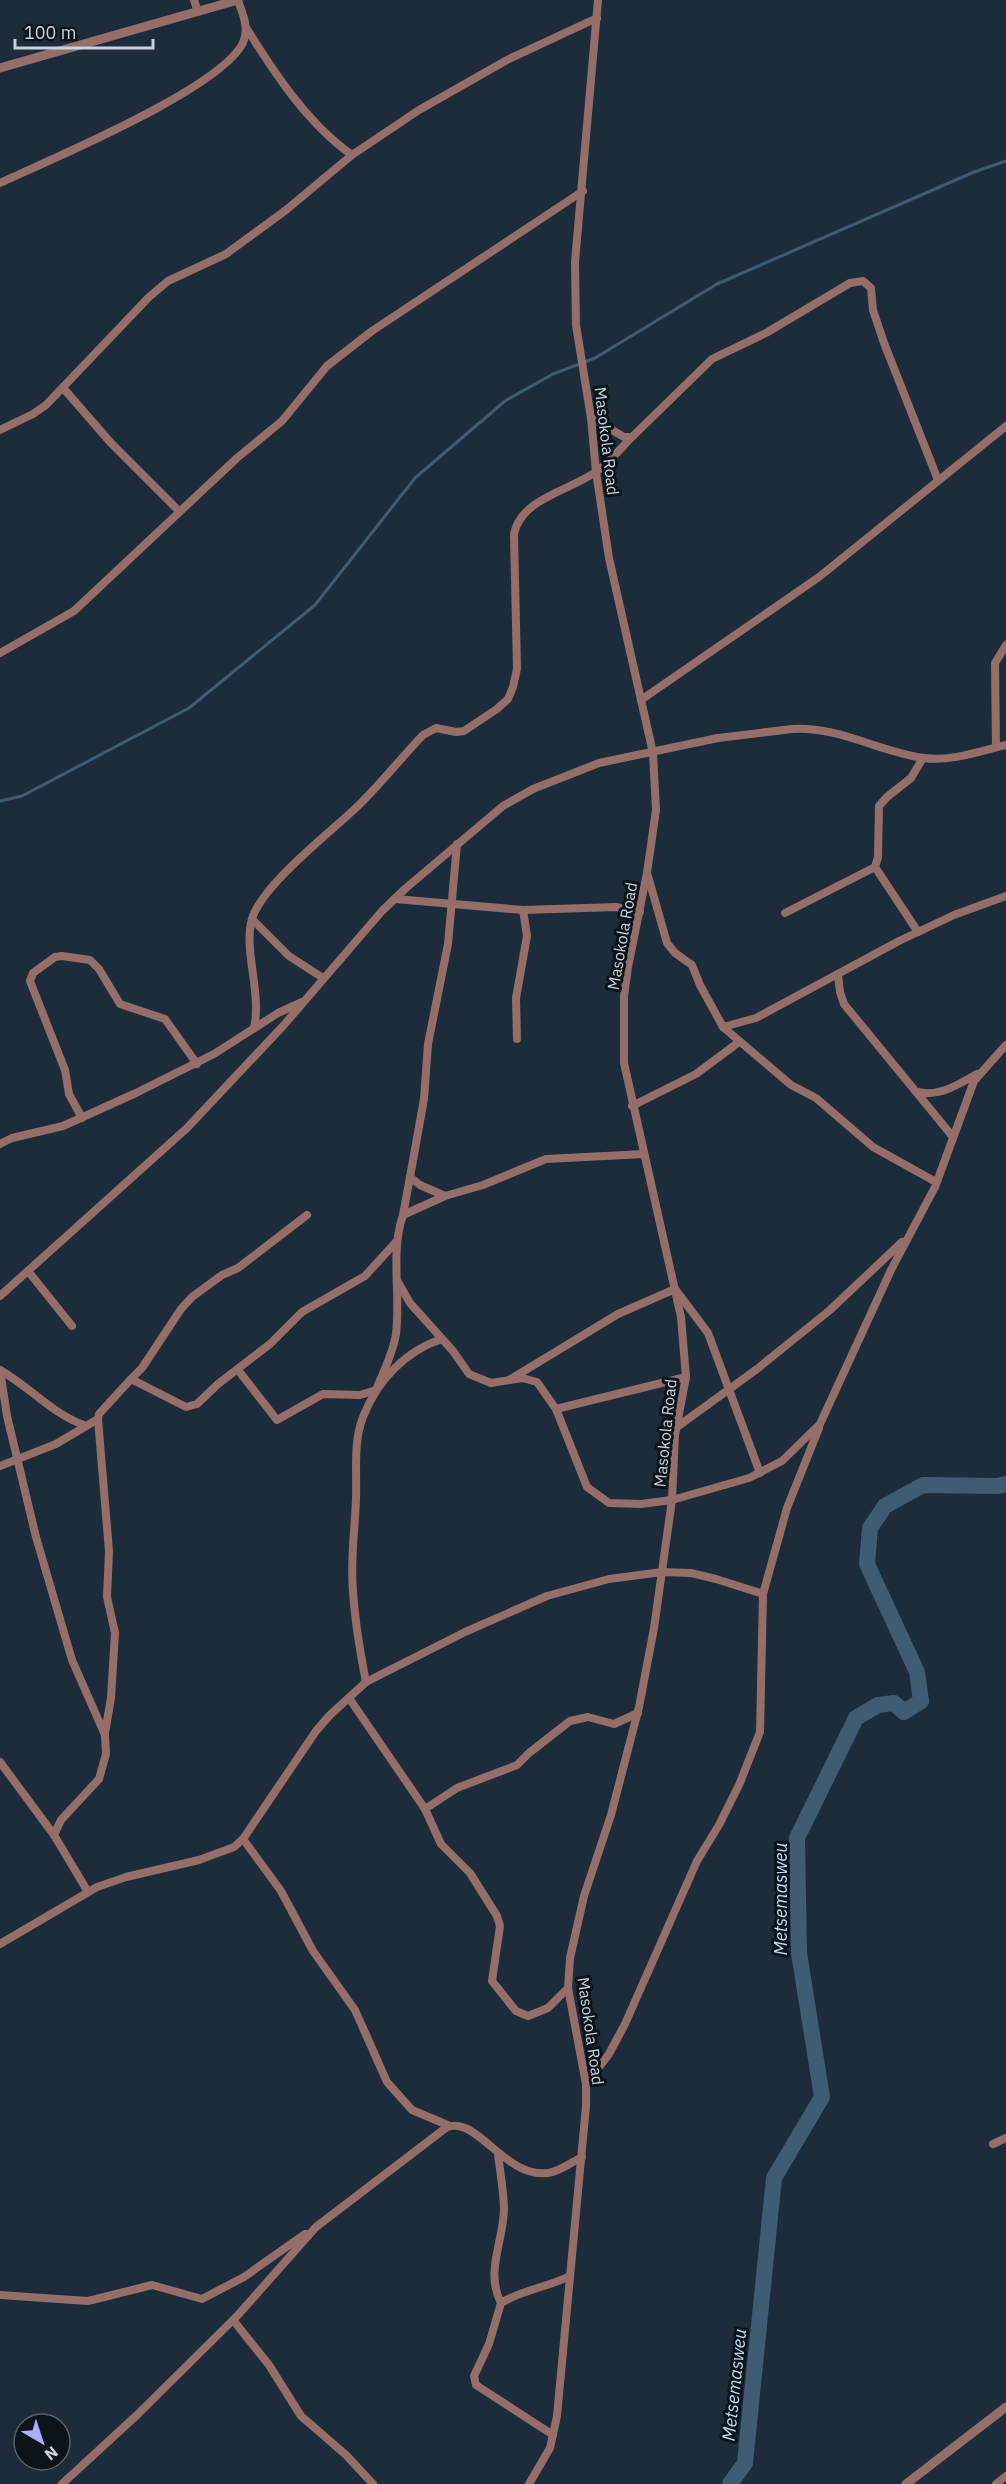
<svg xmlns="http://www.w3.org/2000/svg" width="1006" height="2484" font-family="'IBM Plex Sans',sans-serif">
<rect width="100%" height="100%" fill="#1c2c3b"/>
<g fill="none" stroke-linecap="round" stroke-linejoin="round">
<!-- stream -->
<path stroke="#405c72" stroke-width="3" d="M 0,801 L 22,796 L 189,708 L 315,605 L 415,478 L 505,401 L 553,374 L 595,358 L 717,284 L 974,172 L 1006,161"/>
<!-- river -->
<path stroke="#405c72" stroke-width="16" d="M 730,2484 L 745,2463 L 774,2178 L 822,2097 L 799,1953 L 797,1838 L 856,1718 L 878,1705 L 894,1703 L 904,1712 L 921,1701 L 917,1672 L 867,1564 L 870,1528 L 885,1506 L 923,1485 L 998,1486 L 1006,1484"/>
<!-- minor -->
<g stroke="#956e6a" stroke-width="8">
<path d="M 194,0 L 198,12"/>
<path d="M 247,29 C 275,74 308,124 352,155"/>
<path d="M 0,183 C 49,160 228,86 244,40 C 249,26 242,13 238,0"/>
<path d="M 64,389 L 111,443 L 179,511"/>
<path d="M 591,418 L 624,437 L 632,437 L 712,359 L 766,333 L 850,283 L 863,281 L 871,288 L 873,310 L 884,343 L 938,480"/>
<path d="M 0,430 L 33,414 L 46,405 L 149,297 L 168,281 L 226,254 L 286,210 L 352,155 L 419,110 L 507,60 L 597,18"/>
<path d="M 0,653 L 74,611 L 237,458 L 282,421 L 327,366 L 372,331 L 583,191"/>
<path d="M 641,700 L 819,577 L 1006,426"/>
<path d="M 996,747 L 995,663 L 1006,645"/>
<path d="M 457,844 L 448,944 L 428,1044 L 424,1099 L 410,1177 L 420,1185 L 445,1196 L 483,1185 L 546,1159 L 644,1154"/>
<path d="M 875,867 L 918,932"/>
<path d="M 648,876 L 667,943 L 675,953 L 692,965 L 700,985 L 723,1027 L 756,1018 L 899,941 L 954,915 L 1006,896"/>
<path d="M 395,899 L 523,910 L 616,907 L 640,912"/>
<path d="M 785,913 L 875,867 L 878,857 L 879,806 L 887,797 L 911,778 L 923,758"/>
<path d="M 252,919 L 289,956 L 323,978"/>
<path d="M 838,975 L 840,992 L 844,1004 L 953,1137"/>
<path d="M 723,1027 L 791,1085 L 816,1098 L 873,1147 L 936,1182"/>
<path d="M 254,1028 C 262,992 243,950 252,919 C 262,884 335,829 361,803 C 383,781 402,757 423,735 L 436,728 L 456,732 L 464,731 L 497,709 L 508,699 L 513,687 L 517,669 L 514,534 C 521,499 568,491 594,473 C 608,464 620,449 632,437"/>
<path d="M 517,1039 L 516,998 L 527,936 L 523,910"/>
<path d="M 917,1092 C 940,1097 957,1085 977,1074"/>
<path d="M 632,1106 L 696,1074 L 739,1042"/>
<path d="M 82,1118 L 69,1094 L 65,1070 L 30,981 L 33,973 L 55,957 L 62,956 L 90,960 L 99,969 L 120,1004 L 165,1019 L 197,1064"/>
<path d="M 0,1144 L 12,1138 L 63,1126 L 136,1093 L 214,1054 L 278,1013 L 302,1002"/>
<path d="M 410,1177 L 403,1215 L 445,1196"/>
<path d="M 28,1271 L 72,1326"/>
<path d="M 398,1282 L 410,1303 L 453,1351 L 469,1374 L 491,1383 L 522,1378 L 537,1382 L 556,1409 L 686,1377"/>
<path d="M 0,1296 L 187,1128 L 283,1026 L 382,911 L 406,888 L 503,806 L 533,789 L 599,763 L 718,738 L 792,729 C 839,726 879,752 924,758 C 949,762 981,751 1006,745"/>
<path d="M 0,1370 L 7,1416 L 36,1537 L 72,1660 L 105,1735 L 106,1754 L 99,1779 L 61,1820 L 54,1835"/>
<path d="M 0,1370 C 30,1387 51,1413 84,1425"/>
<path d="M 238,1370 L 277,1420 L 323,1394 L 360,1395 L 376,1390 C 383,1372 393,1354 396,1334 C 401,1294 390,1253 403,1215"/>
<path d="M 131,1379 L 142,1368 L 181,1309 L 192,1297 L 222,1275 L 238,1268 L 307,1215"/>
<path d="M 509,1380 L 618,1314 L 675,1289 L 708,1333 L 760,1473"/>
<path d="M 556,1409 L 587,1487 L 609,1503 L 641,1504 L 672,1500 L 749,1478 L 782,1461 L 820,1424 L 891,1270 L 935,1187 L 974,1081 L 1006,1045"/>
<path d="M 98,1419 L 109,1551 L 107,1597 L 115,1633 L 111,1698 L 105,1733"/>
<path d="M 677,1427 L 757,1369 L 830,1310 L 902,1242"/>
<path d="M 0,1466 L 56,1444 L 98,1419 L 99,1414 L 131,1379 L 186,1407 L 197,1404 L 218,1384 L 270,1344 L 302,1312 L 365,1276 L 396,1242"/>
<path d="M 763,1594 L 787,1508 L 819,1428"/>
<path d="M 366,1682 C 360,1652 355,1621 353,1591 C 350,1561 355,1529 356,1499 C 357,1473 353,1442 363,1417 C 377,1381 405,1351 442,1339"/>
<path d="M 349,1698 L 425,1809 L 441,1844 L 470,1873 L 497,1916 L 500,1926 L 492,1981 L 516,2011 L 528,2016 L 548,2008 L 568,1988"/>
<path d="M 0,1762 L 54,1835 L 88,1892"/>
<path d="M 425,1809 L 457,1788 L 517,1765 L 529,1753 L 570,1721 L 588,1717 L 614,1724 L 638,1713"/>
<path d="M 243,1839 L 281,1891 L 313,1951 L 355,2010 L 387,2082 L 412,2110 L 450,2126"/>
<path d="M 0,1944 L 97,1887 L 126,1877 L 199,1860 L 234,1847 L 243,1839 L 316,1731 L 330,1715 L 366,1682 L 465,1632 L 547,1596 L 609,1579 L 662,1572 L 691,1573 L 716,1579 L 763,1594 L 760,1732 L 739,1785 L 719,1825 L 697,1861 L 625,2024 L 609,2054 L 586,2084"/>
<path d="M 993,2144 L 1006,2138"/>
<path d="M 498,2154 C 500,2172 504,2192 504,2210 C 503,2243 485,2272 501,2303"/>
<path d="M 0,2295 L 88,2301 L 152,2285 L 202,2299 L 244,2277 L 305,2234"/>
<path d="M 233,2320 L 269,2365 L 301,2416 L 346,2455 L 373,2484"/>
<path d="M 553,2435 L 476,2385 L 474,2376 L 489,2344 L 501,2303 C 522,2290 548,2287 570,2276"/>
<path d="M 62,2484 L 137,2415 L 238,2315 L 316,2227 L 447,2127 C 478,2116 504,2178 548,2173 C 559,2172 572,2162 582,2157"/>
<path d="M 529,2484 L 550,2448 L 557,2416 L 586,2106 L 586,2084 L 568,1988 L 570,1958 L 584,1896 L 611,1815 L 639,1707 L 654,1628 L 672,1500 L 675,1435 L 686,1377 L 681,1317 L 624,1063 L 624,996 L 628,967 L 647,873 L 656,810 L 653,753 L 609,558 L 596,472 L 591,418 L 576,325 L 575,262 L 598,0"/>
<path d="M 996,2484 L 1006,2476"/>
</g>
<!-- tertiary -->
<g stroke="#956e6a" stroke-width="9">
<path d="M 0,68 L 238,0"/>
<path d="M 906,2484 L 1006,2407"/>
</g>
</g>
<g text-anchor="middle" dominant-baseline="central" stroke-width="6" stroke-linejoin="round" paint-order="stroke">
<!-- street labels -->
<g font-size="16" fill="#c9d3dd" stroke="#0c141a">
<text transform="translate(607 441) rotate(83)">Masokola Road</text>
<text transform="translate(622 936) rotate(-80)">Masokola Road</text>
<text transform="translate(665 1433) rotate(-84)">Masokola Road</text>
<text transform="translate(591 2031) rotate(82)">Masokola Road</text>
</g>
<!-- water labels -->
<g font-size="18" font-style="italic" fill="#bfddf7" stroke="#0c141a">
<text transform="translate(780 1899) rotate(-90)">Metsemasweu</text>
<text transform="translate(734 2385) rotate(-84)">Metsemasweu</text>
</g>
</g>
<!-- north arrow -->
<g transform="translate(42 2442) rotate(141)"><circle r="28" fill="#0c141a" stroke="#586068" stroke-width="1.5"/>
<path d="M0-4.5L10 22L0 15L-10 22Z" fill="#abaffb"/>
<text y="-9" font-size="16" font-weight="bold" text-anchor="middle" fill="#c9d3dd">N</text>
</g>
<!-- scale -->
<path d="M15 39v9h138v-9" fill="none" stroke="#c9d3dd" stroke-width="3"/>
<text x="24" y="39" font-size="18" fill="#c9d3dd" stroke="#0c141a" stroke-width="4.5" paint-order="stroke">100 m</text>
</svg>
